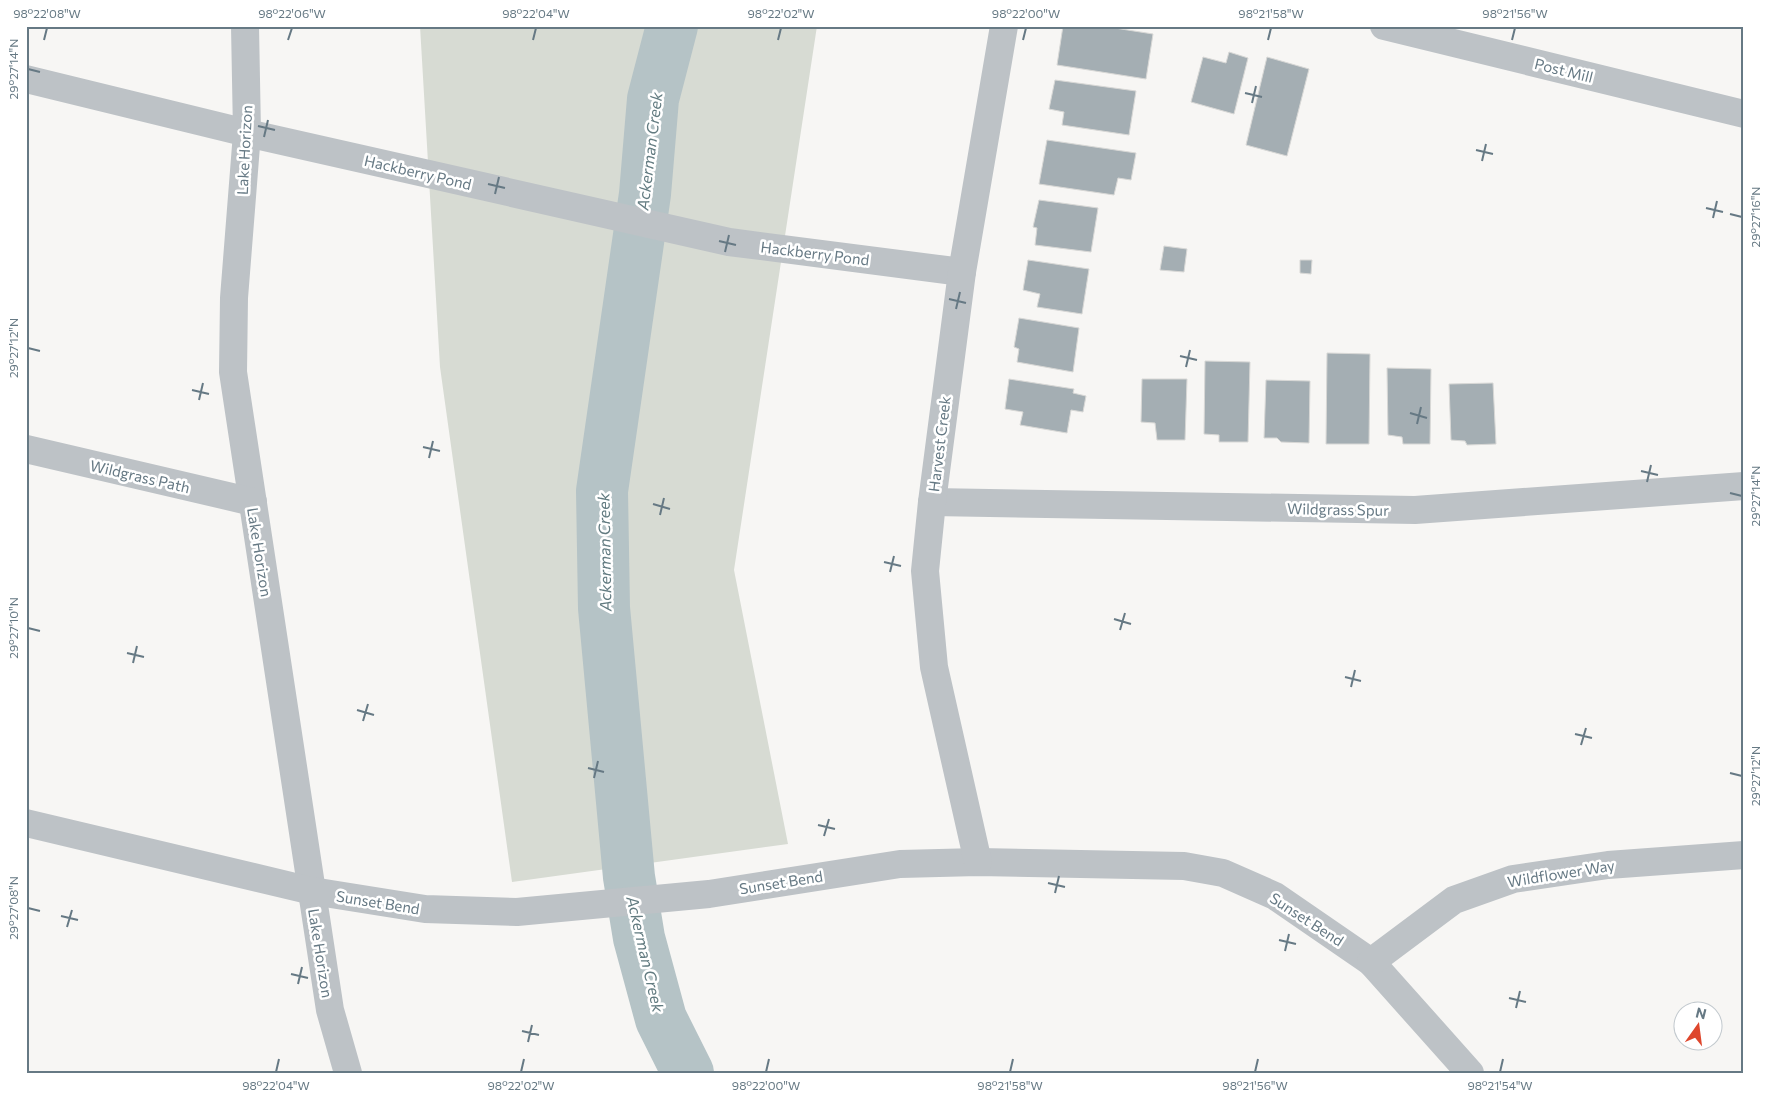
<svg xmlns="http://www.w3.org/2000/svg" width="1770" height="1099" font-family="Commissioner,sans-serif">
<rect width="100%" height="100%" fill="#f7f6f4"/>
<!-- green -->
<path fill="#d7dbd3" d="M 420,26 L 817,26 L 734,570 L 788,844 L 512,882 L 440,367 Z"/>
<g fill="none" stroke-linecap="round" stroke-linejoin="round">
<!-- river -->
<path stroke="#b5c3c6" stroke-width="52" d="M 672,26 L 653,99 L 645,194 L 602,491 L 604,608 L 629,877 L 639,938 L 661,1019 L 688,1073"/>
</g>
<!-- building -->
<g fill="#a4aeb3" stroke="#d8d8d6">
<path d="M 1063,26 L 1102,26 L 1153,34 L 1146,79 L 1057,65 Z"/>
<path d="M 1229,52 L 1248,58 L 1234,114 L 1191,102 L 1203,57 L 1226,63 Z"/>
<path d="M 1267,57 L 1309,69 L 1287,156 L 1246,145 Z"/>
<path d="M 1055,80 L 1136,91 L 1129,135 L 1062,125 L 1064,112 L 1049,109 Z"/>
<path d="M 1047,140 L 1136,153 L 1131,180 L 1118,178 L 1114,195 L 1039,184 Z"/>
<path d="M 1039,200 L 1098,208 L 1091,252 L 1035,245 L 1037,228 L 1033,227 Z"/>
<path d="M 1164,246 L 1187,249 L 1184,272 L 1160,270 Z"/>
<path d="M 1028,260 L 1089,269 L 1082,314 L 1037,307 L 1040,294 L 1023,290 Z"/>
<path d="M 1300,260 L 1312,260 L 1311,274 L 1300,273 Z"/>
<path d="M 1019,318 L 1079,328 L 1073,372 L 1017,362 L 1019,349 L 1014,347 Z"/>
<path d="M 1327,353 L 1370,354 L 1369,444 L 1326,444 Z"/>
<path d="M 1205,361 L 1250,362 L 1248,442 L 1219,442 L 1219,435 L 1204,434 Z"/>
<path d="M 1387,368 L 1431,369 L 1430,444 L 1403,444 L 1402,437 L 1388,435 Z"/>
<path d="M 1009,379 L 1074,389 L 1073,393 L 1086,396 L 1083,412 L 1071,410 L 1067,433 L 1020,425 L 1023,412 L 1005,409 Z"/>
<path d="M 1142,379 L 1187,379 L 1185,440 L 1157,440 L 1155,423 L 1141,422 Z"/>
<path d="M 1266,380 L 1310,381 L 1309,443 L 1281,442 L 1277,438 L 1264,438 Z"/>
<path d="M 1493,383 L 1496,444 L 1467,445 L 1465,441 L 1451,440 L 1449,384 Z"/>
</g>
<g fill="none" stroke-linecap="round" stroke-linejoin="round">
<!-- minor -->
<g stroke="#bdc2c6" stroke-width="28">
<path d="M 245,26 L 247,133 L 234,298 L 233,372 L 330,1010 L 348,1073"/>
<path d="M 1384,26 L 1744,114"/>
<path d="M 26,79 L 247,133 L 729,242 L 962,272"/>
<path d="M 26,449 L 253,502"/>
<path d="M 932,502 L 1415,510 L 1744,486"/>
<path d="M 26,823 L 312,891 L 425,909 L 517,912 L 709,894 L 900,864 L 978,862 L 1184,866 L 1223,873 L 1275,896 L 1371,962 L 1470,1073"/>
<path d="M 978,862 L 934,667 L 925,571 L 932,502 L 962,272 L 1004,26"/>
<path d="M 1371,962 L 1454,900 L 1513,879 L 1608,865 L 1744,855"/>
</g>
</g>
<!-- ticks -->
<path fill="none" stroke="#667984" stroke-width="2" d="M 44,40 L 47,28M 288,40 L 292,28M 533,40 L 536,28M 778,40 L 781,28M 1023,40 L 1026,28M 1268,40 L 1271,28M 1512,40 L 1515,28M 28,69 L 40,72M 1245,93 L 1262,97M 1252,103 L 1256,86M 258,126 L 275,130M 264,137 L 268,120M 1476,150 L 1493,154M 1482,161 L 1486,144M 488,184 L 505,188M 495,194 L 499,177M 1706,208 L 1723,212M 1730,214 L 1742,217M 1713,218 L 1717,201M 719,241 L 736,245M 725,252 L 729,235M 949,299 L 966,303M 956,309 L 960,292M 28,348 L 40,351M 1180,356 L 1197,360M 1186,367 L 1190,350M 192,390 L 209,394M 199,400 L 203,383M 1410,413 L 1427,418M 1417,424 L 1421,407M 423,447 L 440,451M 429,458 L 433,441M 1641,471 L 1658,475M 1647,482 L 1651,465M 1730,493 L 1742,496M 653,504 L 670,509M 660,515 L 664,498M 884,562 L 901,566M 890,572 L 894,556M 1114,619 L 1131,624M 28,628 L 40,631M 1120,630 L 1125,613M 127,653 L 144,657M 133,663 L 137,646M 1345,677 L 1361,681M 1351,687 L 1355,670M 357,710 L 374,715M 363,721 L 368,704M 1575,734 L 1592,738M 1581,745 L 1586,728M 588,768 L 604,772M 1730,773 L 1742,776M 594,778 L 598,761M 818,825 L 835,829M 824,836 L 829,819M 1048,883 L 1065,887M 1055,893 L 1059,876M 28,908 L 40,911M 61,916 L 78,920M 67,927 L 72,910M 1279,940 L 1296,944M 1285,951 L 1289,934M 291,974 L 308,978M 298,984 L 302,967M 1509,998 L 1526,1002M 1516,1008 L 1520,991M 522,1031 L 539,1035M 528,1042 L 532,1025M 276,1072 L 279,1059M 521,1072 L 524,1059M 766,1072 L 769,1059M 1010,1072 L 1013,1059M 1255,1072 L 1258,1059M 1500,1072 L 1503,1059"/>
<g text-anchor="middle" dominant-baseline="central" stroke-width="5" stroke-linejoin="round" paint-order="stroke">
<!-- street labels -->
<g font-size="15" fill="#667984" stroke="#fff">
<text transform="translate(1564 70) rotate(14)">Post Mill</text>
<text transform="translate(244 150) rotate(-87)">Lake Horizon</text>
<text transform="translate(418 172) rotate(13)">Hackberry Pond</text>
<text transform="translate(815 253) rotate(7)">Hackberry Pond</text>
<text transform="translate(939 444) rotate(-83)">Harvest Creek</text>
<text transform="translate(140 476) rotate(13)">Wildgrass Path</text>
<text transform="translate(1338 509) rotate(1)">Wildgrass Spur</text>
<text transform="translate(260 552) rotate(81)">Lake Horizon</text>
<text transform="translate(1561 873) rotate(-9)">Wildflower Way</text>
<text transform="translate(781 882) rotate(-9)">Sunset Bend</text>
<text transform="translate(378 902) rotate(9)">Sunset Bend</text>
<text transform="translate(1307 919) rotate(33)">Sunset Bend</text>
<text transform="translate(321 953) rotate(81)">Lake Horizon</text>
</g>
<!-- water labels -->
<g font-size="16" font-style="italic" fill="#627b80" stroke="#fff">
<text transform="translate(649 151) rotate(-83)">Ackerman Creek</text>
<text transform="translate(604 552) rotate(-91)">Ackerman Creek</text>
<text transform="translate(646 954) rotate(77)">Ackerman Creek</text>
</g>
</g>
<!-- border -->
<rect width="1770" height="1099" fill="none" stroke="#ffffff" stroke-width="55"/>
<!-- north arrow -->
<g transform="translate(1698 1026) rotate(14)"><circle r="24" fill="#ffffff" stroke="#c2c9ce"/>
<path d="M0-4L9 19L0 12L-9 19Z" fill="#de462c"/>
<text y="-8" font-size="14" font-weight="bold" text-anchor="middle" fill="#667984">N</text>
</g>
<rect x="28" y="28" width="1714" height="1044" fill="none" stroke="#667984" stroke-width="2"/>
<g font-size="12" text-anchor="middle" fill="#667984">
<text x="47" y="18">98°22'08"W</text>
<text x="292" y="18">98°22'06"W</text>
<text x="536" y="18">98°22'04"W</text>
<text x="781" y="18">98°22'02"W</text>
<text x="1026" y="18">98°22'00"W</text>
<text x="1271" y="18">98°21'58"W</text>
<text x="1515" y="18">98°21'56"W</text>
<text transform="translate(14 69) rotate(-90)" y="4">29°27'14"N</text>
<text transform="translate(1756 217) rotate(-90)" y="4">29°27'16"N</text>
<text transform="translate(14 348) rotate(-90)" y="4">29°27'12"N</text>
<text transform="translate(1756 496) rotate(-90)" y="4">29°27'14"N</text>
<text transform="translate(14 628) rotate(-90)" y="4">29°27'10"N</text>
<text transform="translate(1756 776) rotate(-90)" y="4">29°27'12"N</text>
<text transform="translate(14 908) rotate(-90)" y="4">29°27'08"N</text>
<text x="276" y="1090">98°22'04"W</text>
<text x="521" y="1090">98°22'02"W</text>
<text x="766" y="1090">98°22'00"W</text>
<text x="1010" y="1090">98°21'58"W</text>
<text x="1255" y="1090">98°21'56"W</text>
<text x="1500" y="1090">98°21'54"W</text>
</g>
</svg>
